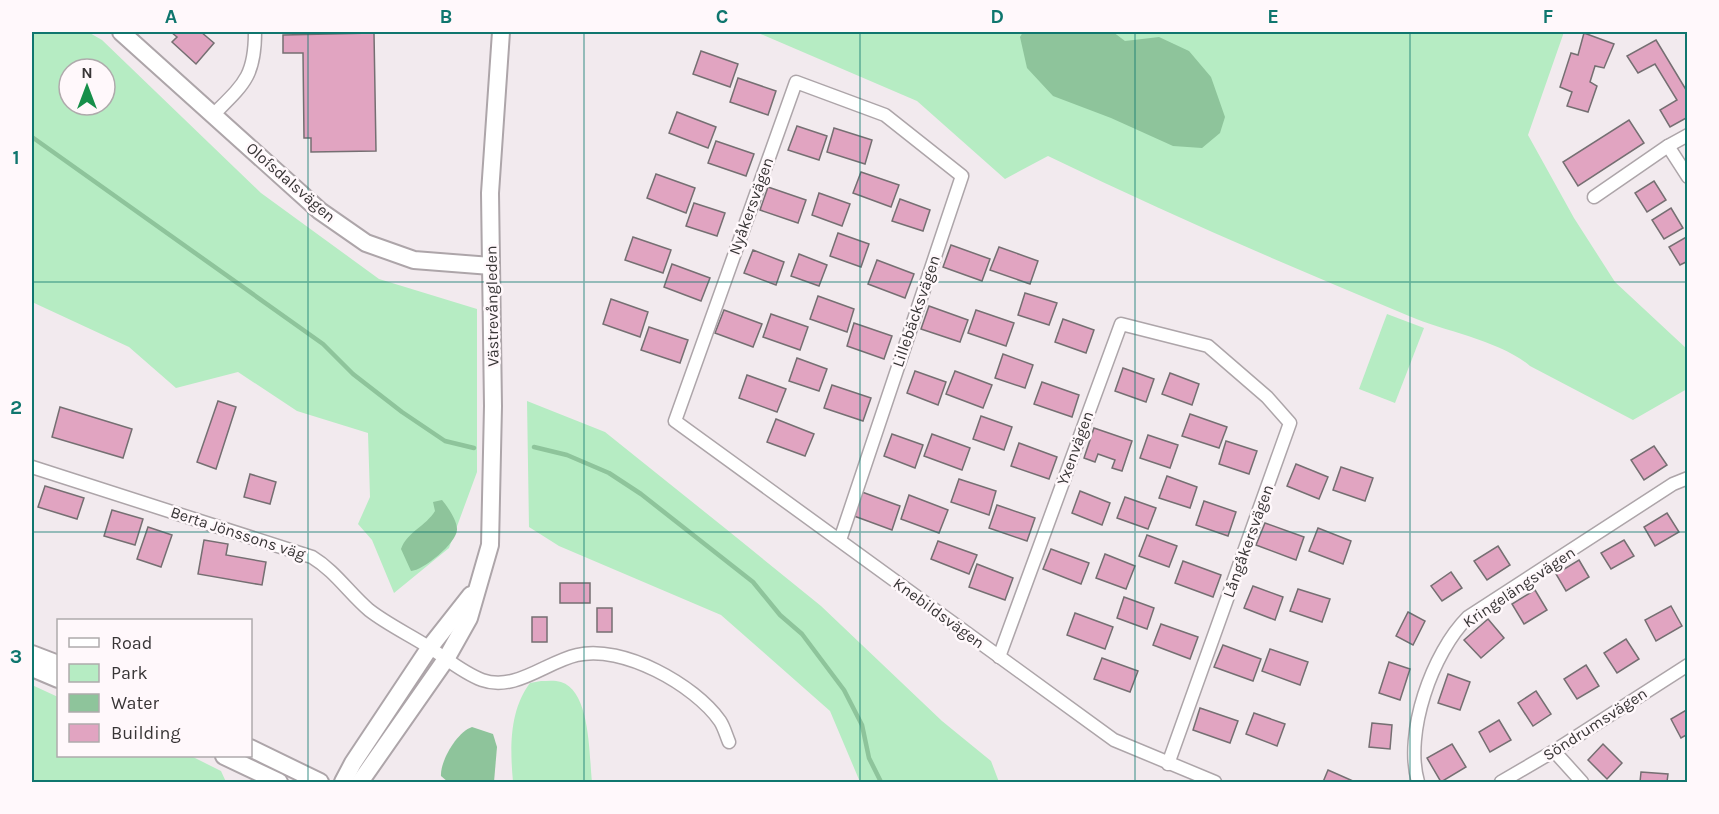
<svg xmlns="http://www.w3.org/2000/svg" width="1719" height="814" font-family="Karla,sans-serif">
<rect width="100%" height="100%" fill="#f2eaee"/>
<!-- green -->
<g fill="#b6ecc3" fill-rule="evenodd">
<path d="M 32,32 L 88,32 L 102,40 L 261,193 L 379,279 L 477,309 L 477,472 L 449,548 L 394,593 L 372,540 L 358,524 L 370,497 L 368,433 L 297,411 L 238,372 L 176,388 L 129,347 L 32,302 ZM 69,69 L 105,69 L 105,105 L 69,105 Z"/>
<path d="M 756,32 L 1564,32 L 1528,135 L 1574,218 L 1615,282 L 1687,349 L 1687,389 L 1633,420 L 1530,366 C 1499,340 1446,332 1409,316 C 1287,265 1167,214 1048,156 L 1005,179 L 917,101 Z"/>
<path d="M 1387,314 L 1424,328 L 1395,403 L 1359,389 Z"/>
<path d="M 527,401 L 605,432 L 731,533 L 821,606 L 942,721 L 991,761 L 999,782 L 860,782 L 830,711 L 721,615 L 559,546 L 529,527 Z"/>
<path d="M 541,681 C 547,681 555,680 561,682 C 591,691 589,757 592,782 L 513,782 C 510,749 509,711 530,683 Z"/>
<path d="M 32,685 L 58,697 L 58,756 L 191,756 L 221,771 L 226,782 L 32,782 Z"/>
</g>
<!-- water -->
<g fill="#8ec49b">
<path d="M 1023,32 L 1113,32 L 1125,41 L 1159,37 L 1189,51 L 1211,77 L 1225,117 L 1220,133 L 1202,148 L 1173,146 L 1111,118 L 1053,96 L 1027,68 L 1020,37 Z"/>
<path d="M 442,500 C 447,506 457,520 457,529 C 458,542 423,571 411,571 L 401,549 C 407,532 426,526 435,511 L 433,502 Z"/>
<path d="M 472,727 L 493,734 L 497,747 L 494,782 L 448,782 L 441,776 C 440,761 457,732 472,727 Z"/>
</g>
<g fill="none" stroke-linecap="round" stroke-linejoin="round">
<!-- stream -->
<g stroke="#8ec49b" stroke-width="4.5">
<path d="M 32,137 L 323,344 L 353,374 L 402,412 L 445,441 L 474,448"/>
<path d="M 534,447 L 567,455 L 609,473 L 641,494 L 753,582 L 780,615 L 802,634 L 844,690 L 862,725 L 869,758 L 881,782"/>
</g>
</g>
<!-- building -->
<g fill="#e1a4c1" stroke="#756f72" stroke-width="1.5">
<path d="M 171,32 L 201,32 L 214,43 L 196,64 L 172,42 L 177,37 Z"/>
<path d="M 374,33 L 376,151 L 311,152 L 311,138 L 304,138 L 303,53 L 283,53 L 283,35 Z"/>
<path d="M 1584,33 L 1614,44 L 1604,68 L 1595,66 L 1590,82 L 1597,86 L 1588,112 L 1567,106 L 1572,92 L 1560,87 L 1571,53 L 1578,55 Z"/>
<path d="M 1656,40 L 1688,93 L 1688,117 L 1670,127 L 1660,110 L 1677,100 L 1655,64 L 1638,73 L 1627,56 Z"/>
<path d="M 701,51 L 738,64 L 730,87 L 693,74 Z"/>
<path d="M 738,78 L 776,91 L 768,115 L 730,102 Z"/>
<path d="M 677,112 L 716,127 L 708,148 L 669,133 Z"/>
<path d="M 1629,120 L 1644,143 L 1578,186 L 1563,162 Z"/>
<path d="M 797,126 L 827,136 L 819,160 L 788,150 Z"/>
<path d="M 834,128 L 872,140 L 865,164 L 827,152 Z"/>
<path d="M 716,141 L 754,154 L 746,176 L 708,163 Z"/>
<path d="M 861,172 L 899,185 L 891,207 L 853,193 Z"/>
<path d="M 656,174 L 695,188 L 686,213 L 647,198 Z"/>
<path d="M 1654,181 L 1666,200 L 1647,212 L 1635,193 Z"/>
<path d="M 768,187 L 806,200 L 798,223 L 760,210 Z"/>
<path d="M 819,193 L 850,204 L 842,226 L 812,215 Z"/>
<path d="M 900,199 L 930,210 L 923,231 L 892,221 Z"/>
<path d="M 694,203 L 725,213 L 717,236 L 686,226 Z"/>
<path d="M 1671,208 L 1683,228 L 1664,239 L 1652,220 Z"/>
<path d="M 838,233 L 869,244 L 861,267 L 830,256 Z"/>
<path d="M 1688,236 L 1688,261 L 1680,265 L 1669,247 Z"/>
<path d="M 633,237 L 671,250 L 663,273 L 625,260 Z"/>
<path d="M 951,245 L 990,259 L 982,281 L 943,267 Z"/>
<path d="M 999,247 L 1038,261 L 1030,284 L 990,270 Z"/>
<path d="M 753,250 L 784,262 L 776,285 L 744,273 Z"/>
<path d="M 799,254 L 827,265 L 819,286 L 791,276 Z"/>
<path d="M 877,260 L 914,274 L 905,298 L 868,284 Z"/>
<path d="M 672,264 L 710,278 L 701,301 L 664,287 Z"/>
<path d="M 1025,293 L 1057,303 L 1049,325 L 1018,315 Z"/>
<path d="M 818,296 L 854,309 L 847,332 L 810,319 Z"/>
<path d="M 611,299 L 648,312 L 640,337 L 603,324 Z"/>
<path d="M 929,306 L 968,320 L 960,342 L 921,329 Z"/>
<path d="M 724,310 L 762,324 L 753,347 L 715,333 Z"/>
<path d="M 976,310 L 1014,323 L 1006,346 L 968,333 Z"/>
<path d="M 771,314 L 808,327 L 800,350 L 763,337 Z"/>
<path d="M 1063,319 L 1094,330 L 1086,353 L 1055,342 Z"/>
<path d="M 854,323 L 892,336 L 884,359 L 847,346 Z"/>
<path d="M 649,327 L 688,340 L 680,363 L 641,350 Z"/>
<path d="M 1003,354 L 1033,365 L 1025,388 L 995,378 Z"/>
<path d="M 797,358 L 827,369 L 819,391 L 789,381 Z"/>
<path d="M 1123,368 L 1154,379 L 1146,402 L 1115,391 Z"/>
<path d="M 915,371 L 946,382 L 938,405 L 907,393 Z"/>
<path d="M 955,371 L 992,385 L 983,408 L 946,394 Z"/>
<path d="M 1170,373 L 1199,384 L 1192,405 L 1162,394 Z"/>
<path d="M 747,375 L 786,389 L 777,412 L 739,398 Z"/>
<path d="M 1042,382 L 1079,395 L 1072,417 L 1034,404 Z"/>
<path d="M 832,385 L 871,398 L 863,421 L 824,408 Z"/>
<path d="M 218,401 L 236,407 L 216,469 L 197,462 Z"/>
<path d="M 60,407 L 132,429 L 123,458 L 52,437 Z"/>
<path d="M 1190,414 L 1227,427 L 1219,448 L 1182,436 Z"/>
<path d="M 981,416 L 1012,427 L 1004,450 L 973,439 Z"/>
<path d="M 776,419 L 814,434 L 805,456 L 767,442 Z"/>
<path d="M 1094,428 L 1132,441 L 1122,471 L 1112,468 L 1115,460 L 1098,454 L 1095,462 L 1084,458 Z"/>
<path d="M 892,434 L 923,445 L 915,468 L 884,456 Z"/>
<path d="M 932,434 L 970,448 L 962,470 L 924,456 Z"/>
<path d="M 1148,435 L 1178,445 L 1170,468 L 1140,458 Z"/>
<path d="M 1226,441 L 1257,451 L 1249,474 L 1219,464 Z"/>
<path d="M 1019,443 L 1057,457 L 1049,479 L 1011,466 Z"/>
<path d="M 1654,446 L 1667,465 L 1644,480 L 1631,460 Z"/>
<path d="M 1296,464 L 1328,477 L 1319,499 L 1287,486 Z"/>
<path d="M 1341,467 L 1373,478 L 1365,501 L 1333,490 Z"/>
<path d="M 250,474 L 276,482 L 270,504 L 244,497 Z"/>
<path d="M 1167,476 L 1197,487 L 1190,508 L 1159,498 Z"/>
<path d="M 959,479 L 996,491 L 989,515 L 951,502 Z"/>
<path d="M 45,486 L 84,498 L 77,519 L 38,507 Z"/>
<path d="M 1080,491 L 1110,503 L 1102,525 L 1072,513 Z"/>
<path d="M 862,492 L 900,506 L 892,530 L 854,516 Z"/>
<path d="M 909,495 L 948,510 L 939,533 L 901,519 Z"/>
<path d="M 1125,497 L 1156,508 L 1148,529 L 1117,518 Z"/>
<path d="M 1204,501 L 1236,512 L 1228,536 L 1196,525 Z"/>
<path d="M 997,505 L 1035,518 L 1027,541 L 989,528 Z"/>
<path d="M 112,510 L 143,519 L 135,545 L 104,536 Z"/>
<path d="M 1667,513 L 1679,532 L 1655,546 L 1644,527 Z"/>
<path d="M 1265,523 L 1304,537 L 1296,560 L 1256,545 Z"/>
<path d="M 148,527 L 172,535 L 161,567 L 137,559 Z"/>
<path d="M 1318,528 L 1351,541 L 1343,564 L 1309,551 Z"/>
<path d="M 1147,535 L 1177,546 L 1169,567 L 1139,556 Z"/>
<path d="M 204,540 L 228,544 L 226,555 L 266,562 L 262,585 L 198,574 Z"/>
<path d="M 1624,540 L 1634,556 L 1611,569 L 1601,553 Z"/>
<path d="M 938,541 L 977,555 L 969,574 L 931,559 Z"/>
<path d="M 1498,546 L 1510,565 L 1487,580 L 1474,561 Z"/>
<path d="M 1051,549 L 1089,563 L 1081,584 L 1043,569 Z"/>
<path d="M 1105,554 L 1135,566 L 1126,589 L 1096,578 Z"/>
<path d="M 1579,560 L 1589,577 L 1566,591 L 1556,574 Z"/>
<path d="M 1183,561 L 1221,575 L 1213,597 L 1175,583 Z"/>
<path d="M 977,564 L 1013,578 L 1005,600 L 969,587 Z"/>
<path d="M 1451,572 L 1462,588 L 1442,601 L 1431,586 Z"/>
<rect x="560" y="583" width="30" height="20"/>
<path d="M 1253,586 L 1283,597 L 1275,620 L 1244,608 Z"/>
<path d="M 1298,589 L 1330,599 L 1322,622 L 1290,611 Z"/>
<path d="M 1535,590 L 1547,610 L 1524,624 L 1512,604 Z"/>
<path d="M 1124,597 L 1154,608 L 1147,629 L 1117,618 Z"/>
<path d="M 1671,606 L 1682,626 L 1656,641 L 1645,620 Z"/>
<rect x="597" y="608" width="15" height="24"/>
<path d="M 1408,612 L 1425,621 L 1413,645 L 1396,636 Z"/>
<path d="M 1075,613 L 1113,627 L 1105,649 L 1067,635 Z"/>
<rect x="532" y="617" width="15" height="25"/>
<path d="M 1488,619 L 1504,638 L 1481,658 L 1464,640 Z"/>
<path d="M 1161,624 L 1198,637 L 1190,659 L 1153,645 Z"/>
<path d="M 1626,639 L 1639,659 L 1617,673 L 1604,653 Z"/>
<path d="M 1223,645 L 1261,659 L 1253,681 L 1214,667 Z"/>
<path d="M 1270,649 L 1308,662 L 1300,685 L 1262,671 Z"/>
<path d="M 1102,658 L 1138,671 L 1130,692 L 1094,679 Z"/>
<path d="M 1389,662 L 1410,669 L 1400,700 L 1379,693 Z"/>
<path d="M 1586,665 L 1599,686 L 1577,699 L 1564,679 Z"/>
<path d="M 1448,674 L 1470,682 L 1460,710 L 1438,703 Z"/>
<path d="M 1536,691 L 1551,714 L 1533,726 L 1518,703 Z"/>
<path d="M 1200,708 L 1238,721 L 1230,743 L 1193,730 Z"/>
<path d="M 1688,709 L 1688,734 L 1681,738 L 1671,719 Z"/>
<path d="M 1254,713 L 1285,724 L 1277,746 L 1246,734 Z"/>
<path d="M 1499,720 L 1511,740 L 1490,752 L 1479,732 Z"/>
<path d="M 1372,723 L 1392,725 L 1390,749 L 1369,747 Z"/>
<path d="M 1452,744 L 1466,767 L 1441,782 L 1427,758 Z"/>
<path d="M 1603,744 L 1622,763 L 1607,779 L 1588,760 Z"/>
<path d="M 1328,770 L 1353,781 L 1352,782 L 1323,782 Z"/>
<path d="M 1641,772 L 1668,774 L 1667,782 L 1640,782 Z"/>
</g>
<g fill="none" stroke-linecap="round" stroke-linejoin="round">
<!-- street casing -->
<g stroke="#ada5a9" stroke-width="15">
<g id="street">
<path d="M 214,114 C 244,84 255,76 255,32"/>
<path d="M 1668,146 L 1688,177"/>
<path d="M 1594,197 L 1668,146 L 1688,135"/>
<path d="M 32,467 L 312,557 C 335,571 349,593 369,610 C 387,624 408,634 427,646 C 445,657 461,672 482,680 C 515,692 546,662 577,655 C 622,644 695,685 720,721 C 724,727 726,735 729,742"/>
<path d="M 840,540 L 962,176 L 885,115 L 796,82 L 675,421 L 1114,740 L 1215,782"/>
<path d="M 999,657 L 1121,324 L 1208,346 L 1267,397 L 1290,423 L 1168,764"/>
<path d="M 1554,751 L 1582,782"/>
<path d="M 1418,782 C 1404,733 1432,653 1468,617 L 1673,484 L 1688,478"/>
<path d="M 1501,782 L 1554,751 L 1688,665"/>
</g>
</g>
<!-- secondary casing -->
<g stroke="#ada5a9" stroke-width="20">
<g id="secondary">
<path d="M 121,32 L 320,211 L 366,243 L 414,260 L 491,266"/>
<path d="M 32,654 L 58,664"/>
<path d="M 32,668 L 58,679"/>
<path d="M 250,748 L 320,782"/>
<path d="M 224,756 L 279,782"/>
<path d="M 343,782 L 353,763 L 430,647 L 471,595"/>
<path d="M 360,782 L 446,659 L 469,618 L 490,545 L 493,406 L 490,193 L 501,32"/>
</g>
</g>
<!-- street -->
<use href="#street" stroke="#fff" stroke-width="12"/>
<!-- secondary -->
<use href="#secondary" stroke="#fff" stroke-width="16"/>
</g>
<!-- grid -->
<path fill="none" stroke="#0f766e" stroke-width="1.5" stroke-opacity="0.55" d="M 308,32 L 308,782M 584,32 L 584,782M 860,32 L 860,782M 1135,32 L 1135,782M 1410,32 L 1410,782M 32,282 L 1688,282M 32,532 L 1688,532"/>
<g text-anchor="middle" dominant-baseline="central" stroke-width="5" stroke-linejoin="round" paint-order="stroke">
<!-- street labels -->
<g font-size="16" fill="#383536" stroke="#fff8fb">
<text transform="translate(291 182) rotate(41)">Olofsdalsvägen</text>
<text transform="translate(751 206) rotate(-70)">Nyåkersvägen</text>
<text transform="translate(492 306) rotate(-91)">Västrevångleden</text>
<text transform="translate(916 311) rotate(-71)">Lillebäcksvägen</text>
<text transform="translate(1075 448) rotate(-70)">Yxenvägen</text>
<text transform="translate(238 533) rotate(18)">Berta Jönssons väg</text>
<text transform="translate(1248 541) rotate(-70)">Långåkersvägen</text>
<text transform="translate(1519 587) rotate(-34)">Kringelängsvägen</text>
<text transform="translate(939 613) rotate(36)">Knebildsvägen</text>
<text transform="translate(1595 724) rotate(-33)">Söndrumsvägen</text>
</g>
</g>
<!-- border -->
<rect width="1719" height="814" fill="none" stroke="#fff8fb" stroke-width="66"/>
<!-- legend -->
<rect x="57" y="619" width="195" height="138" fill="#fff8fb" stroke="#afaaac" stroke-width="1.5"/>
<rect x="69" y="638" width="30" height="9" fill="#ffffff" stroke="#afaaac" stroke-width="1.5"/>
<text x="111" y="649" font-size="18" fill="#383536">Road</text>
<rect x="69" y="664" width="30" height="18" fill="#b6ecc3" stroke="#afaaac" stroke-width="1.5"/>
<text x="111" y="679" font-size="18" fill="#383536">Park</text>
<rect x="69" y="694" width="30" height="18" fill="#8ec49b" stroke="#afaaac" stroke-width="1.5"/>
<text x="111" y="709" font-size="18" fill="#383536">Water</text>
<rect x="69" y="724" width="30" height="18" fill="#e1a4c1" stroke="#afaaac" stroke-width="1.5"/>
<text x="111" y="739" font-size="18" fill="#383536">Building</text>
<!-- north arrow -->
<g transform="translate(87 87)"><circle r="28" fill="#fff8fb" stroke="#afaaac" stroke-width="1.5"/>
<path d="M0-4.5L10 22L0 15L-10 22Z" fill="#178f4a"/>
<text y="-9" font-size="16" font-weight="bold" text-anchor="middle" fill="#383536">N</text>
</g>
<rect x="33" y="33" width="1653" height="748" fill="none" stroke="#0f766e" stroke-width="2"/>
<g font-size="20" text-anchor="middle" font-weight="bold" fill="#0f766e">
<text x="171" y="23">A</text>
<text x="446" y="23">B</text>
<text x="722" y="23">C</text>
<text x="997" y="23">D</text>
<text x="1273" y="23">E</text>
<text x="1548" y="23">F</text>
<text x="16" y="164">1</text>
<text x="16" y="414">2</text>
<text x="16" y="663">3</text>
</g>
</svg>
